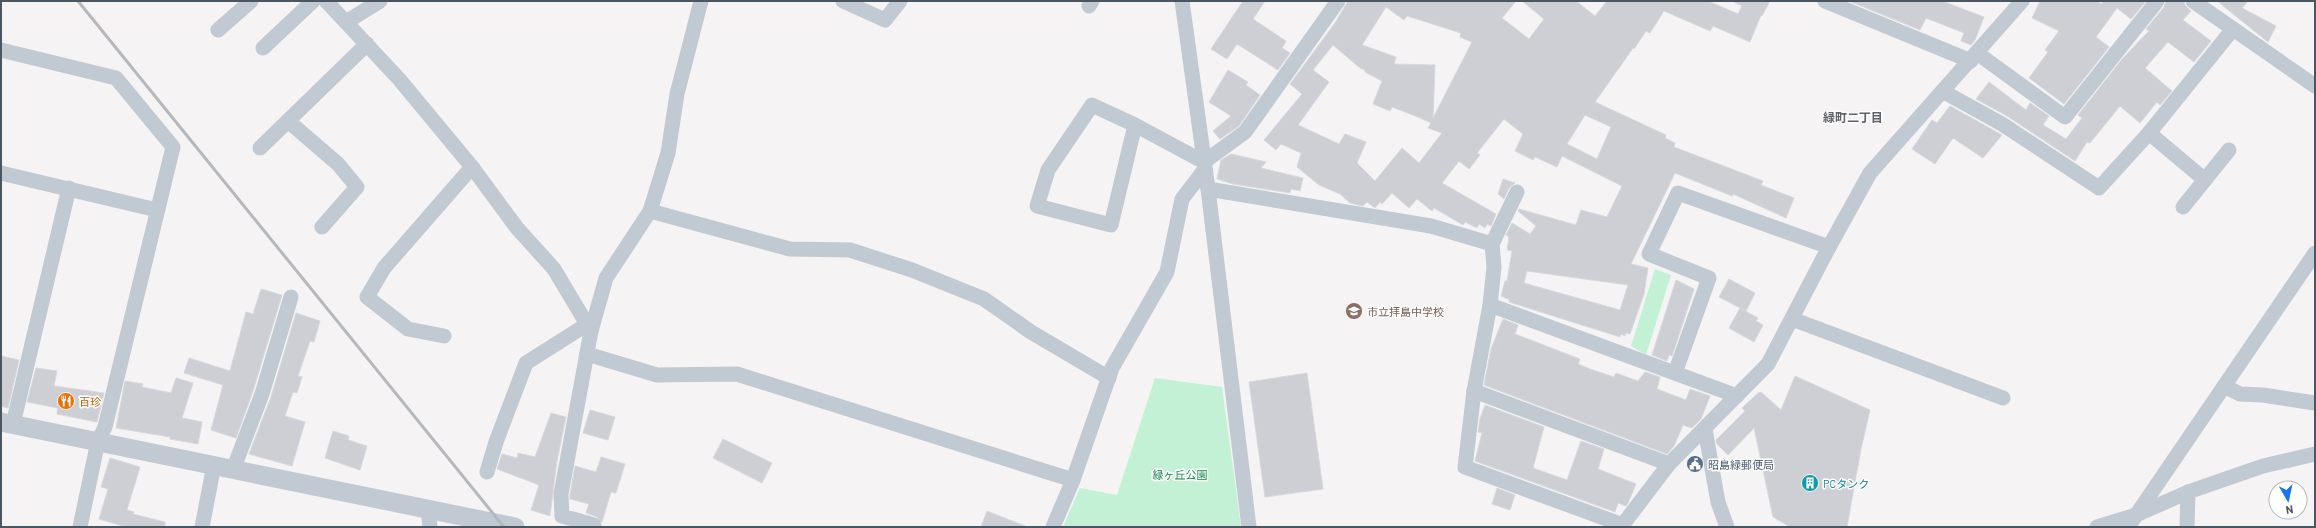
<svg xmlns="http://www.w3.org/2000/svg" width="2316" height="528" font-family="Barlow,'Noto Sans JP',sans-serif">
<rect width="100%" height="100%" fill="#f5f3f3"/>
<!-- green -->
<g fill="#c3f1d5">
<path d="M 1655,269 L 1671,275 L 1646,355 L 1631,346 Z"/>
<path d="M 1155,378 L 1222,387 L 1241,527 L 1063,527 L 1080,488 L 1117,495 Z"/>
</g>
<!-- building -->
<g fill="#cdcfd5" stroke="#d7d9de" fill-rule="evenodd">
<path d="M 1243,1 L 1265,1 L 1253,19 L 1286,41 L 1282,48 L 1290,53 L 1278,70 L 1237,44 L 1227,59 L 1211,49 Z"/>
<path d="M 1348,1 L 1516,1 L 1502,18 L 1529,39 L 1544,19 L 1522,1 L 1576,1 L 1595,16 L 1607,1 L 1708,1 L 1738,14 L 1742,6 L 1732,1 L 1770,1 L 1762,16 L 1761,15 L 1750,42 L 1713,26 L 1710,31 L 1664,11 L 1650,33 L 1646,31 L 1634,49 L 1633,48 L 1595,102 L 1666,135 L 1665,138 L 1675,143 L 1674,147 L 1763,181 L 1761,185 L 1794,198 L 1786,218 L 1733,194 L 1732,196 L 1675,173 L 1631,264 L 1648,268 L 1644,294 L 1630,334 L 1626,333 L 1625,336 L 1621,334 L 1620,337 L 1509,302 L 1510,300 L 1501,296 L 1505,281 L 1507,281 L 1512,251 L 1507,250 L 1509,237 L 1506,235 L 1512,223 L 1530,234 L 1536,226 L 1518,211 L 1519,209 L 1576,225 L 1581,210 L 1607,217 L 1622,186 L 1562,156 L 1557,167 L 1535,157 L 1533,160 L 1515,151 L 1523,134 L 1504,119 L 1477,153 L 1480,155 L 1469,169 L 1459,161 L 1442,183 L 1496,214 L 1491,226 L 1487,224 L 1485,228 L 1479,224 L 1477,228 L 1465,222 L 1463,225 L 1434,208 L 1432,211 L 1417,199 L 1409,208 L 1392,193 L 1382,204 L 1380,202 L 1375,208 L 1367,202 L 1363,206 L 1350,203 L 1340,194 L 1319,185 L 1297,167 L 1301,153 L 1281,144 L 1276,150 L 1264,140 L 1302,94 L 1290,84 L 1335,23 ZM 1386,7 L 1404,20 L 1407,16 L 1461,33 L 1460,37 L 1472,42 L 1433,118 L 1435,65 L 1394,64 L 1396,57 L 1362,45 ZM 1333,45 L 1360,68 L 1365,70 L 1365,72 L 1382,81 L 1373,104 L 1390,111 L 1392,107 L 1418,117 L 1431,123 L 1428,128 L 1442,133 L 1419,163 L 1402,148 L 1375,181 L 1357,163 L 1366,142 L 1345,134 L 1339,144 L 1298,125 L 1329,82 L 1313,70 ZM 1585,115 L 1611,127 L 1597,159 L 1567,144 ZM 1527,271 L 1628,285 L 1620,310 L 1524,283 Z"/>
<path d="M 1849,1 L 1942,1 L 1984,17 L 1975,40 L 1971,45 L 1961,41 L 1964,33 L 1926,18 L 1920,30 Z"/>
<path d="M 2040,1 L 2097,1 L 2101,4 L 2103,1 L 2146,1 L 2131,19 L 2117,8 L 2096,37 L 2109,47 L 2064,104 L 2029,78 L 2048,52 L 2045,50 L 2059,31 L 2032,18 Z"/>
<path d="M 2166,1 L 2184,1 L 2185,5 L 2191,11 L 2183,20 L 2211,41 L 2194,62 L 2168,42 L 2145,68 L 2172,91 L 2160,105 L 2157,102 L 2140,123 L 2120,106 L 2090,143 L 2087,142 L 2075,161 L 2007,116 L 1976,99 L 1989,82 L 2026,110 L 2030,103 L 2049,116 L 2043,125 L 2066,139 L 2082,118 L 2078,115 L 2123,58 L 2149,31 L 2146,29 L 2164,7 Z"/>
<path d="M 2217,1 L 2248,1 L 2242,8 L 2276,26 L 2268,42 Z"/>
<path d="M 1228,70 L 1248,82 L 1246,85 L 1260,95 L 1239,126 L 1220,139 L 1213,131 L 1231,116 L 1209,102 Z"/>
<path d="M 1950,106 L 2002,135 L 1983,158 L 1953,138 L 1935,164 L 1912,149 L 1932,120 L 1937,123 Z"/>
<path d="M 1231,154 L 1266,162 L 1261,168 L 1303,178 L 1300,191 L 1291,189 L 1290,193 L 1233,184 L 1217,179 L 1221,160 Z"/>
<path d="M 1503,179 L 1515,183 L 1509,188 L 1504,199 L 1498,194 Z"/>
<path d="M 1729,279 L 1755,293 L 1746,311 L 1719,297 Z"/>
<path d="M 1676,280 L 1694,289 L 1672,356 L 1669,355 L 1667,361 L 1652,355 Z"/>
<path d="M 261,289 L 282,295 L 253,391 L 236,438 L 211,430 L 223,385 L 184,373 L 189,358 L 230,371 L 246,312 L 253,314 Z"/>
<path d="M 1740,308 L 1758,318 L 1756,321 L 1763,325 L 1754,342 L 1729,328 Z"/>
<path d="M 296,313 L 320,321 L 314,342 L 310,341 L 298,376 L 302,377 L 297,393 L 293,392 L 285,416 L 305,422 L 292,466 L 249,454 L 271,397 Z"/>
<path d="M 1503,319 L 1518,325 L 1515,334 L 1580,359 L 1578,364 L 1590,369 L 1614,377 L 1616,373 L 1638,381 L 1645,372 L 1660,377 L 1657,389 L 1686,400 L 1690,389 L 1710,396 L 1701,419 L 1692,428 L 1683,425 L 1674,446 L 1667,454 L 1484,385 L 1491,349 Z"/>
<path d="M 1,356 L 19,360 L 8,408 L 1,406 Z"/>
<path d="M 36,368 L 57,371 L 54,386 L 104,393 L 97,422 L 57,414 L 58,408 L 27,402 Z"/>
<path d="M 1307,373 L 1323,489 L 1265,497 L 1249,382 Z"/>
<path d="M 1795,376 L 1870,410 L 1861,449 L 1847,527 L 1790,527 L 1773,517 L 1754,428 L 1728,455 L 1717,444 L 1716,440 L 1745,411 L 1742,408 L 1758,393 L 1761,392 L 1781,410 Z"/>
<path d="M 176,378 L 193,383 L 182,418 L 202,422 L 198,444 L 170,439 L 170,437 L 116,428 L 125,381 L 143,384 L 142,387 L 171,393 Z"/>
<path d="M 1485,405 L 1544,427 L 1533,468 L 1567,480 L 1581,441 L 1604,449 L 1598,469 L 1636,484 L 1628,503 L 1626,506 L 1618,503 L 1615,512 L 1475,461 L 1482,433 L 1478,432 L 1480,419 Z"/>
<path d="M 590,410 L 615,417 L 608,440 L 583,433 Z"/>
<path d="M 551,413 L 566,417 L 557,461 L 550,516 L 531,510 L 539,485 L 497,469 L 502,454 L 517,458 L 518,453 L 535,457 Z"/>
<path d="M 333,431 L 349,436 L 348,440 L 367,446 L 360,470 L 325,458 Z"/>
<path d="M 723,439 L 772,463 L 762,483 L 713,458 Z"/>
<path d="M 601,457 L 625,464 L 616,493 L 611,492 L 602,522 L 597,517 L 586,513 L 589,504 L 570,499 L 570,495 L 575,466 L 596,472 Z"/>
<path d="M 110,458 L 140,467 L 127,510 L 134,512 L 133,514 L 165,522 L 165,527 L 126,527 L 99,519 L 108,489 L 101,487 Z"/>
<path d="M 1497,488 L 1515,495 L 1510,510 L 1492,504 Z"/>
<path d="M 987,511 L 1025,526 L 1025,527 L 981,527 Z"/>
</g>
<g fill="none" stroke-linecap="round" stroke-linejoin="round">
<!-- minor -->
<g stroke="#c1cad2" stroke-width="15">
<path d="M 326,1 L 399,79 L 472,167 L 517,228 L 554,269 L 591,331"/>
<path d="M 843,1 L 885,20 L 900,1"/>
<path d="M 1182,1 L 1208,189 L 1249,527"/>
<path d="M 1825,1 L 1971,61"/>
<path d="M 2193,1 L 2315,86"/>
<path d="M 1089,6 L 1092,1"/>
<path d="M 346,22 L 380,1"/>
<path d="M 218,30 L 251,1"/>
<path d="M 263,48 L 313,1"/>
<path d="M 1,50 L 116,78 L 173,147 L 105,427 L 98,441 L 80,527"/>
<path d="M 1977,53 L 2065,117 L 2157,1"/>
<path d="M 1944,92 L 2002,124 L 2099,188 L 2149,133 L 2233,29"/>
<path d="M 288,121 L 338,164 L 357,187 L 322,227"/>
<path d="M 1135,125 L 1111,225 L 1037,206 L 1048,170 L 1092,105 L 1135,125 L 1204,162"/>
<path d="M 2149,133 L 2205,180"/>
<path d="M 260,148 L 367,44"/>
<path d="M 1204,162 L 1245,132 L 1338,1"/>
<path d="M 1,173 L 157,210"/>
<path d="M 1208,189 L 1431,226 L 1492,244"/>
<path d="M 1517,192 L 1492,244 L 1494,267 L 1490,305 L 1474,391 L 1465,467 L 1623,525"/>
<path d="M 2183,207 L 2229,150"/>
<path d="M 650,211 L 790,249 L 850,250 L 912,270 L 984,299 L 1031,332 L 1109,378"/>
<path d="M 1490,305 L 1737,396"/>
<path d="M 1792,319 L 2003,398"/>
<path d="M 444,336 L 408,329 L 367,297 L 384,268 L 472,167"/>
<path d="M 587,354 L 657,375 L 737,374 L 1073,480"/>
<path d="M 1675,373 L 1709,278 L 1649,254 L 1678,193 L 1829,247"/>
<path d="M 2224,386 L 2240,394 L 2263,395 L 2315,403"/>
<path d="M 1474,391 L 1669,464"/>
<path d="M 13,424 L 69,188"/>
<path d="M 1705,429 L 1718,502 L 1727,527"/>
<path d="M 233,470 L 262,394 L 291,297"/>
<path d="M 487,472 L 496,442 L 526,363 L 586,325"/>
<path d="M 428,509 L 430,527"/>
<path d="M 202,527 L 214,465"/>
<path d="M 594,527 L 594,525 L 562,516 L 561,494 L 591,331 L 606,278 L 650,211 L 668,153 L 677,94 L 701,1"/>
<path d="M 1053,527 L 1073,480 L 1112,368 L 1167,272 L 1182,199 L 1205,169"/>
<path d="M 1621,527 L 1669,464 L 1768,364 L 1829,247 L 1870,173 L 2022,1"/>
<path d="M 2097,527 L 2136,515 L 2188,492 L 2263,466 L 2315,454"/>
<path d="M 2128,527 L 2315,253"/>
<path d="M 2187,527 L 2188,492"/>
</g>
<!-- tertiary -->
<path stroke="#c1cad2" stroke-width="19" d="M 1,422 L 515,527"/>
<!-- rail -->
<path stroke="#b5b8bd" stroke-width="3" d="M 78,1 L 504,527"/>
</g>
<!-- icons -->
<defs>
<g id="school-disc" transform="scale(0.9)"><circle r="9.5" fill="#8d6e63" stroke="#fff"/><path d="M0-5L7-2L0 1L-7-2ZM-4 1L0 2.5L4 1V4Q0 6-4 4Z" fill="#fff"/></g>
<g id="restaurant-disc" transform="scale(0.9)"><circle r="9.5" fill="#e8710a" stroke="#fff"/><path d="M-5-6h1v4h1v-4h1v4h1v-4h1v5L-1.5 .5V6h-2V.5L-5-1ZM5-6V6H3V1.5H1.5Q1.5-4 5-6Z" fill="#fff"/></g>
<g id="civic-disc" transform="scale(0.9)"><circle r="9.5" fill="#5c6f8a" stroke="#fff"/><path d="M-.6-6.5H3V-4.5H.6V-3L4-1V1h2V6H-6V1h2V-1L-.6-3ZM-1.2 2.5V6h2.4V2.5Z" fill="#fff"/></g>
<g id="building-disc" transform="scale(0.9)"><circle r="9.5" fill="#0f9aa8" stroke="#fff"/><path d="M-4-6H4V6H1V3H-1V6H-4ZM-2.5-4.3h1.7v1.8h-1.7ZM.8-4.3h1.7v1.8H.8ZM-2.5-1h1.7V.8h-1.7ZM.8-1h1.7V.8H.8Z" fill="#fff"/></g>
</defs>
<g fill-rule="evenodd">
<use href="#school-disc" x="1354" y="311"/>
<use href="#restaurant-disc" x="66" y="401"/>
<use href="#civic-disc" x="1695" y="464"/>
<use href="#building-disc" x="1810" y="483"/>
</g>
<g text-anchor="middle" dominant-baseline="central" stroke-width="3" stroke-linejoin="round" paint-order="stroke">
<!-- education labels -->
<g font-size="11" fill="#785e54" stroke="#fff" text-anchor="start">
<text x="1367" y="311">市立拝島中学校</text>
</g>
<!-- food labels -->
<g font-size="11" fill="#c56008" stroke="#fff" text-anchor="start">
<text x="79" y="401">百珍</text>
</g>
<!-- service labels -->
<g font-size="11" fill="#4e5e75" stroke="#fff" text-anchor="start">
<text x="1708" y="464">昭島緑郵便局</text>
</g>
<!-- park labels -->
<g font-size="11" fill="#17864f" stroke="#fff">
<text x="1180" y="474">緑ヶ丘公園</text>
</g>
<!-- culture labels -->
<g font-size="11" fill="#0d838f" stroke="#fff" text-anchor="start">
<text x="1823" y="483">PCタンク</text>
</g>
<!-- neighbourhood labels -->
<g font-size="12" font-weight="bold" fill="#5f6368" stroke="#fff">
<text x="1853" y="117">緑町二丁目</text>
</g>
</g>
<!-- border -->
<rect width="2316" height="528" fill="none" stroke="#4a5661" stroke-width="4"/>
<!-- north arrow -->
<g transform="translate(2288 500) rotate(171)"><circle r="19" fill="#ffffff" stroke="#b7bbc0"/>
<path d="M0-3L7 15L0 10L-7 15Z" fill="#1a73e8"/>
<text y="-6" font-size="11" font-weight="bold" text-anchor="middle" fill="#4a5661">N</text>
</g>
</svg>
